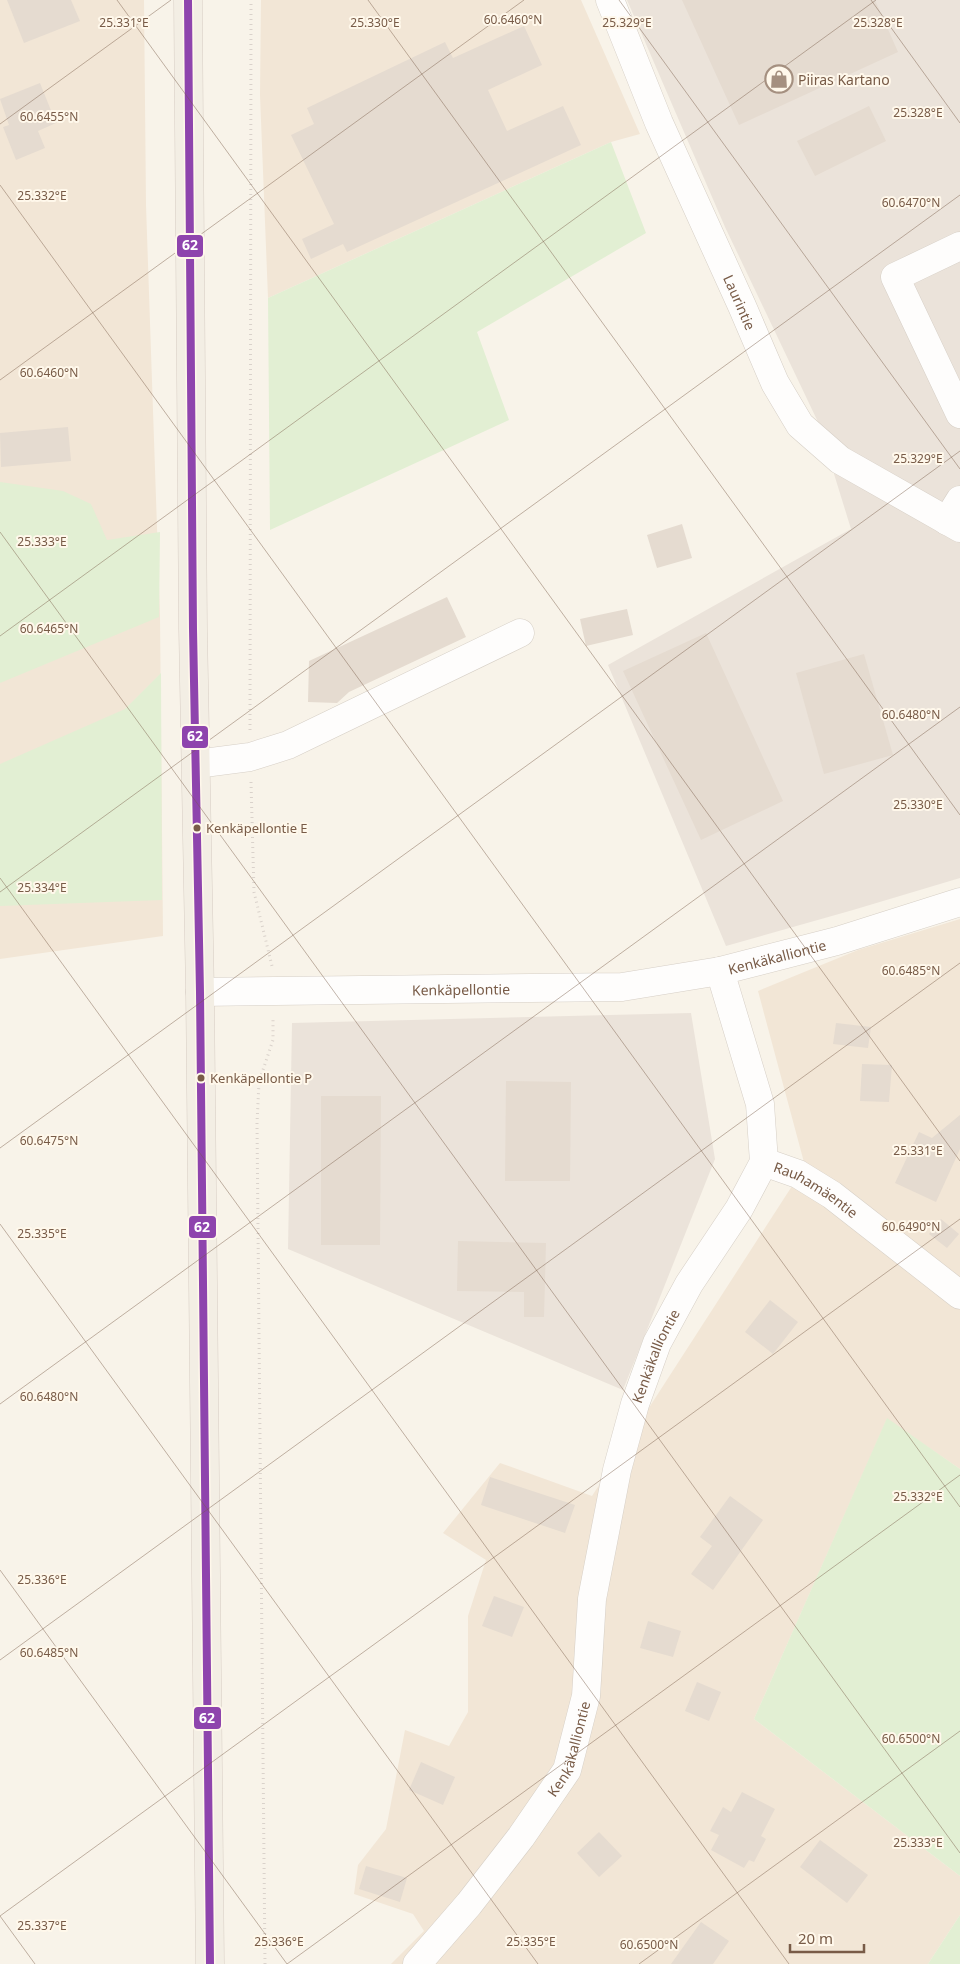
<svg xmlns="http://www.w3.org/2000/svg" width="960" height="1964" font-family="'Noto Sans',sans-serif">
<rect width="100%" height="100%" fill="#f8f3e9"/>
<!-- residential -->
<g fill="#f2e6d6">
<path d="M 0,0 L 144,0 L 146,205 L 160,616 L 163,936 L 0,959 Z"/>
<path d="M 261,0 L 581,0 L 640,134 L 611,142 L 268,298 L 260,95 Z"/>
<path d="M 960,919 L 960,1469 L 887,1419 L 754,1719 L 960,1876 L 960,1915 L 928,1964 L 391,1964 L 424,1931 L 413,1914 L 354,1894 L 358,1865 L 386,1829 L 405,1730 L 449,1746 L 468,1712 L 468,1616 L 486,1560 L 443,1533 L 500,1463 L 592,1496 L 805,1166 L 758,991 L 858,950 Z"/>
</g>
<!-- industrial -->
<g fill="#ebe3da">
<path d="M 627,0 L 960,0 L 960,878 L 853,910 L 726,946 L 608,665 L 851,529 L 818,422 L 725,227 Z"/>
<path d="M 691,1013 L 715,1159 L 623,1390 L 288,1249 L 292,1023 Z"/>
</g>
<!-- green -->
<g fill="#e2efd3">
<path d="M 611,142 L 646,233 L 477,332 L 509,420 L 270,530 L 268,298 Z"/>
<path d="M 0,482 L 63,491 L 91,504 L 107,540 L 160,532 L 159,617 L 0,683 Z"/>
<path d="M 161,673 L 162,900 L 0,906 L 0,764 L 125,709 Z"/>
<path d="M 887,1418 L 960,1469 L 960,1876 L 754,1719 Z"/>
<path d="M 960,1915 L 960,1964 L 928,1964 Z"/>
</g>
<!-- building -->
<g fill="#e5dbd0">
<path d="M 7,0 L 71,0 L 80,21 L 24,43 Z"/>
<path d="M 682,0 L 875,0 L 898,52 L 739,125 Z"/>
<path d="M 524,26 L 542,65 L 488,90 L 507,131 L 563,106 L 581,145 L 347,252 L 343,244 L 311,259 L 302,239 L 334,224 L 291,135 L 314,124 L 307,108 L 445,42 L 453,58 Z"/>
<path d="M 40,83 L 56,123 L 38,131 L 45,148 L 16,160 L 3,127 L 9,125 L 0,99 Z"/>
<path d="M 869,106 L 886,141 L 815,176 L 797,141 Z"/>
<path d="M 68,427 L 71,461 L 1,467 L 0,433 Z"/>
<path d="M 682,524 L 692,558 L 657,568 L 647,535 Z"/>
<path d="M 447,597 L 466,637 L 349,692 L 337,703 L 308,702 L 309,661 Z"/>
<path d="M 627,609 L 633,635 L 586,646 L 580,619 Z"/>
<path d="M 706,633 L 783,801 L 701,840 L 623,671 Z"/>
<path d="M 864,654 L 893,755 L 824,774 L 796,673 Z"/>
<path d="M 836,1023 L 871,1027 L 868,1048 L 833,1044 Z"/>
<path d="M 862,1064 L 892,1065 L 889,1102 L 860,1101 Z"/>
<path d="M 506,1081 L 571,1082 L 570,1181 L 505,1181 Z"/>
<path d="M 321,1096 L 381,1096 L 380,1245 L 321,1245 Z"/>
<path d="M 960,1115 L 960,1149 L 936,1202 L 895,1183 L 919,1132 L 932,1138 Z"/>
<path d="M 941,1219 L 959,1234 L 947,1248 L 929,1234 Z"/>
<path d="M 458,1241 L 546,1243 L 544,1317 L 524,1317 L 524,1292 L 457,1291 Z"/>
<path d="M 770,1300 L 798,1322 L 773,1354 L 745,1332 Z"/>
<path d="M 490,1477 L 575,1505 L 565,1533 L 481,1505 Z"/>
<path d="M 730,1496 L 763,1520 L 713,1590 L 691,1574 L 712,1546 L 700,1537 Z"/>
<path d="M 494,1596 L 524,1607 L 512,1637 L 482,1626 Z"/>
<path d="M 648,1621 L 681,1631 L 673,1657 L 640,1648 Z"/>
<path d="M 697,1682 L 721,1692 L 709,1721 L 685,1711 Z"/>
<path d="M 421,1762 L 455,1777 L 443,1805 L 409,1790 Z"/>
<path d="M 742,1792 L 775,1809 L 761,1836 L 766,1839 L 754,1862 L 749,1860 L 744,1868 L 711,1850 L 719,1835 L 710,1831 L 723,1807 L 731,1812 Z"/>
<path d="M 599,1832 L 622,1856 L 599,1877 L 577,1853 Z"/>
<path d="M 820,1840 L 868,1875 L 847,1903 L 800,1867 Z"/>
<path d="M 366,1866 L 407,1878 L 400,1902 L 359,1889 Z"/>
<path d="M 701,1922 L 729,1941 L 713,1964 L 671,1964 Z"/>
</g>
<g fill="none" stroke-linecap="round" stroke-linejoin="round">
<!-- minor casing -->
<g stroke="#d6cfc6" stroke-width="29">
<g id="minor">
<path id="s1" d="M 610,0 L 659,123 L 742,306 L 775,383 L 800,425 L 840,460 L 960,528"/>
<path d="M 960,246 L 895,277 L 960,414"/>
<path d="M 947,521 L 960,500"/>
<path d="M 196,764 L 250,757 L 288,745 L 520,633"/>
<path id="s2" d="M 200,992 L 622,987 L 720,971"/>
<path id="s3" d="M 764,1162 L 798,1174 L 832,1195 L 960,1295"/>
<path id="s4" d="M 417,1964 L 469,1904 L 521,1837 L 567,1770 L 586,1696 L 592,1599 L 617,1470 L 635,1404 L 657,1343 L 689,1284 L 739,1209 L 764,1162 L 760,1104 L 720,971 L 837,941 L 960,902"/>
</g>
</g>
<!-- major casing -->
<g stroke="#d7cdc4" stroke-width="29">
<path id="major" d="M 188,0 L 193,629 L 200,992 L 210,1964"/>
</g>
<!-- path -->
<g stroke="#dad2cb" stroke-width="3" stroke-dasharray="1 4" stroke-linecap="butt">
<path d="M 250,730 L 251,0"/>
<path d="M 251,782 L 254,892 L 272,966"/>
<path d="M 265,1964 L 257,1123 L 259,1082 L 273,1040 L 273,1017"/>
</g>
<!-- minor -->
<use href="#minor" stroke="#fefdfc" stroke-width="28"/>
<!-- major -->
<use href="#major" stroke="#f3eee4" stroke-width="28"/>
<!-- bus-1 casing -->
<g stroke="#fff8eb" stroke-width="11">
<path id="bus-1" d="M 188,0 L 193,629 L 200,992 L 210,1964"/>
</g>
<!-- bus-1 -->
<use href="#bus-1" stroke="#8e44ad" stroke-width="8"/>
</g>
<!-- ticks -->
<path fill="none" stroke="#785b47" stroke-width="1" stroke-opacity="0.45" d="M 117,0 L 960,1161M 368,0 L 960,815M 619,0 L 960,469M 871,0 L 960,123M 0,124 L 171,0M 0,185 L 960,1507M 0,380 L 524,0M 0,532 L 960,1853M 0,636 L 876,0M 0,878 L 789,1964M 0,892 L 960,195M 0,1148 L 960,451M 0,1224 L 538,1964M 0,1404 L 960,707M 0,1570 L 287,1964M 0,1660 L 960,963M 0,1916 L 35,1964M 0,1916 L 960,1219M 287,1964 L 960,1475M 639,1964 L 960,1731"/>
<!-- icons -->
<defs>
<g id="shop-ring" transform="scale(1.4375)"><circle r="9.5" fill="#fff8eb" stroke="#a59080" stroke-width="1.5"/><path d="M-5-2.5h2.3a2.7 3.5 0 0 1 5.4 0H5L5.5 6h-11ZM-1.5-2.5h3a1.5 2.3 0 0 0-3 0Z" fill="#a59080"/></g>
</defs>
<g fill-rule="evenodd">
<use href="#shop-ring" x="779" y="79"/>
</g>
<!-- markers -->
<g fill="#785b47" stroke="#fff8eb" stroke-width="2">
<circle cx="197" cy="828" r="4.5"/>
<circle cx="201" cy="1078" r="4.5"/>
</g>
<g text-anchor="middle" dominant-baseline="central" stroke-width="4" stroke-linejoin="round" paint-order="stroke">
<!-- bus labels -->
<g font-size="13" fill="#785b47" stroke="#fff8eb" text-anchor="start">
<text x="206" y="828">Kenkäpellontie E</text>
<text x="210" y="1078">Kenkäpellontie P</text>
</g>
<!-- poi labels -->
<g font-size="14" fill="#785b47" stroke="#fff8eb" text-anchor="start">
<text x="798" y="79">Piiras Kartano</text>
</g>
<!-- street labels -->
<g font-size="14" fill="#785b47" stroke="#fff8eb">
<text stroke="none"><textPath href="#s1" startOffset="329">Laurintie</textPath></text>
<text stroke="none"><textPath href="#s4" startOffset="1150">Kenkäkalliontie</textPath></text>
<text stroke="none"><textPath href="#s2" startOffset="261">Kenkäpellontie</textPath></text>
<text stroke="none"><textPath href="#s3" startOffset="59">Rauhamäentie</textPath></text>
<text stroke="none"><textPath href="#s4" startOffset="671">Kenkäkalliontie</textPath></text>
<text stroke="none"><textPath href="#s4" startOffset="266">Kenkäkalliontie</textPath></text>
</g>
</g>
<g font-size="12" text-anchor="middle" fill="#785b47" stroke="#fff8eb" stroke-width="4" stroke-linejoin="round" paint-order="stroke">
<text x="513" y="24">60.6460°N</text>
<text x="124" y="27">25.331°E</text>
<text x="375" y="27">25.330°E</text>
<text x="627" y="27">25.329°E</text>
<text x="878" y="27">25.328°E</text>
<text x="918" y="117">25.328°E</text>
<text x="49" y="121">60.6455°N</text>
<text x="42" y="200">25.332°E</text>
<text x="911" y="207">60.6470°N</text>
<text x="49" y="377">60.6460°N</text>
<text x="918" y="463">25.329°E</text>
<text x="42" y="546">25.333°E</text>
<text x="49" y="633">60.6465°N</text>
<text x="911" y="719">60.6480°N</text>
<text x="918" y="809">25.330°E</text>
<text x="42" y="892">25.334°E</text>
<text x="911" y="975">60.6485°N</text>
<text x="49" y="1145">60.6475°N</text>
<text x="918" y="1155">25.331°E</text>
<text x="911" y="1231">60.6490°N</text>
<text x="42" y="1238">25.335°E</text>
<text x="49" y="1401">60.6480°N</text>
<text x="918" y="1501">25.332°E</text>
<text x="42" y="1584">25.336°E</text>
<text x="49" y="1657">60.6485°N</text>
<text x="911" y="1743">60.6500°N</text>
<text x="918" y="1847">25.333°E</text>
<text x="42" y="1930">25.337°E</text>
<text x="279" y="1946">25.336°E</text>
<text x="531" y="1946">25.335°E</text>
<text x="649" y="1949">60.6500°N</text>
</g>
<g stroke="#fff8eb" stroke-width="2">
<rect x="176" y="234" width="28" height="24" rx="5" fill="#8e44ad"/>
<rect x="181" y="725" width="28" height="24" rx="5" fill="#8e44ad"/>
<rect x="188" y="1215" width="29" height="24" rx="5" fill="#8e44ad"/>
<rect x="193" y="1706" width="29" height="24" rx="5" fill="#8e44ad"/>
</g>
<g font-size="14" text-anchor="middle" font-weight="bold" fill="#fff">
<text x="190" y="250">62</text>
<text x="195" y="741">62</text>
<text x="202" y="1232">62</text>
<text x="207" y="1723">62</text>
</g>
<!-- scale -->
<path d="M790 1944v8h74v-8" fill="none" stroke="#785b47" stroke-width="2.5"/>
<text x="798" y="1944" font-size="15" fill="#785b47" stroke="#fff8eb" stroke-width="4" paint-order="stroke">20 m</text>
</svg>
